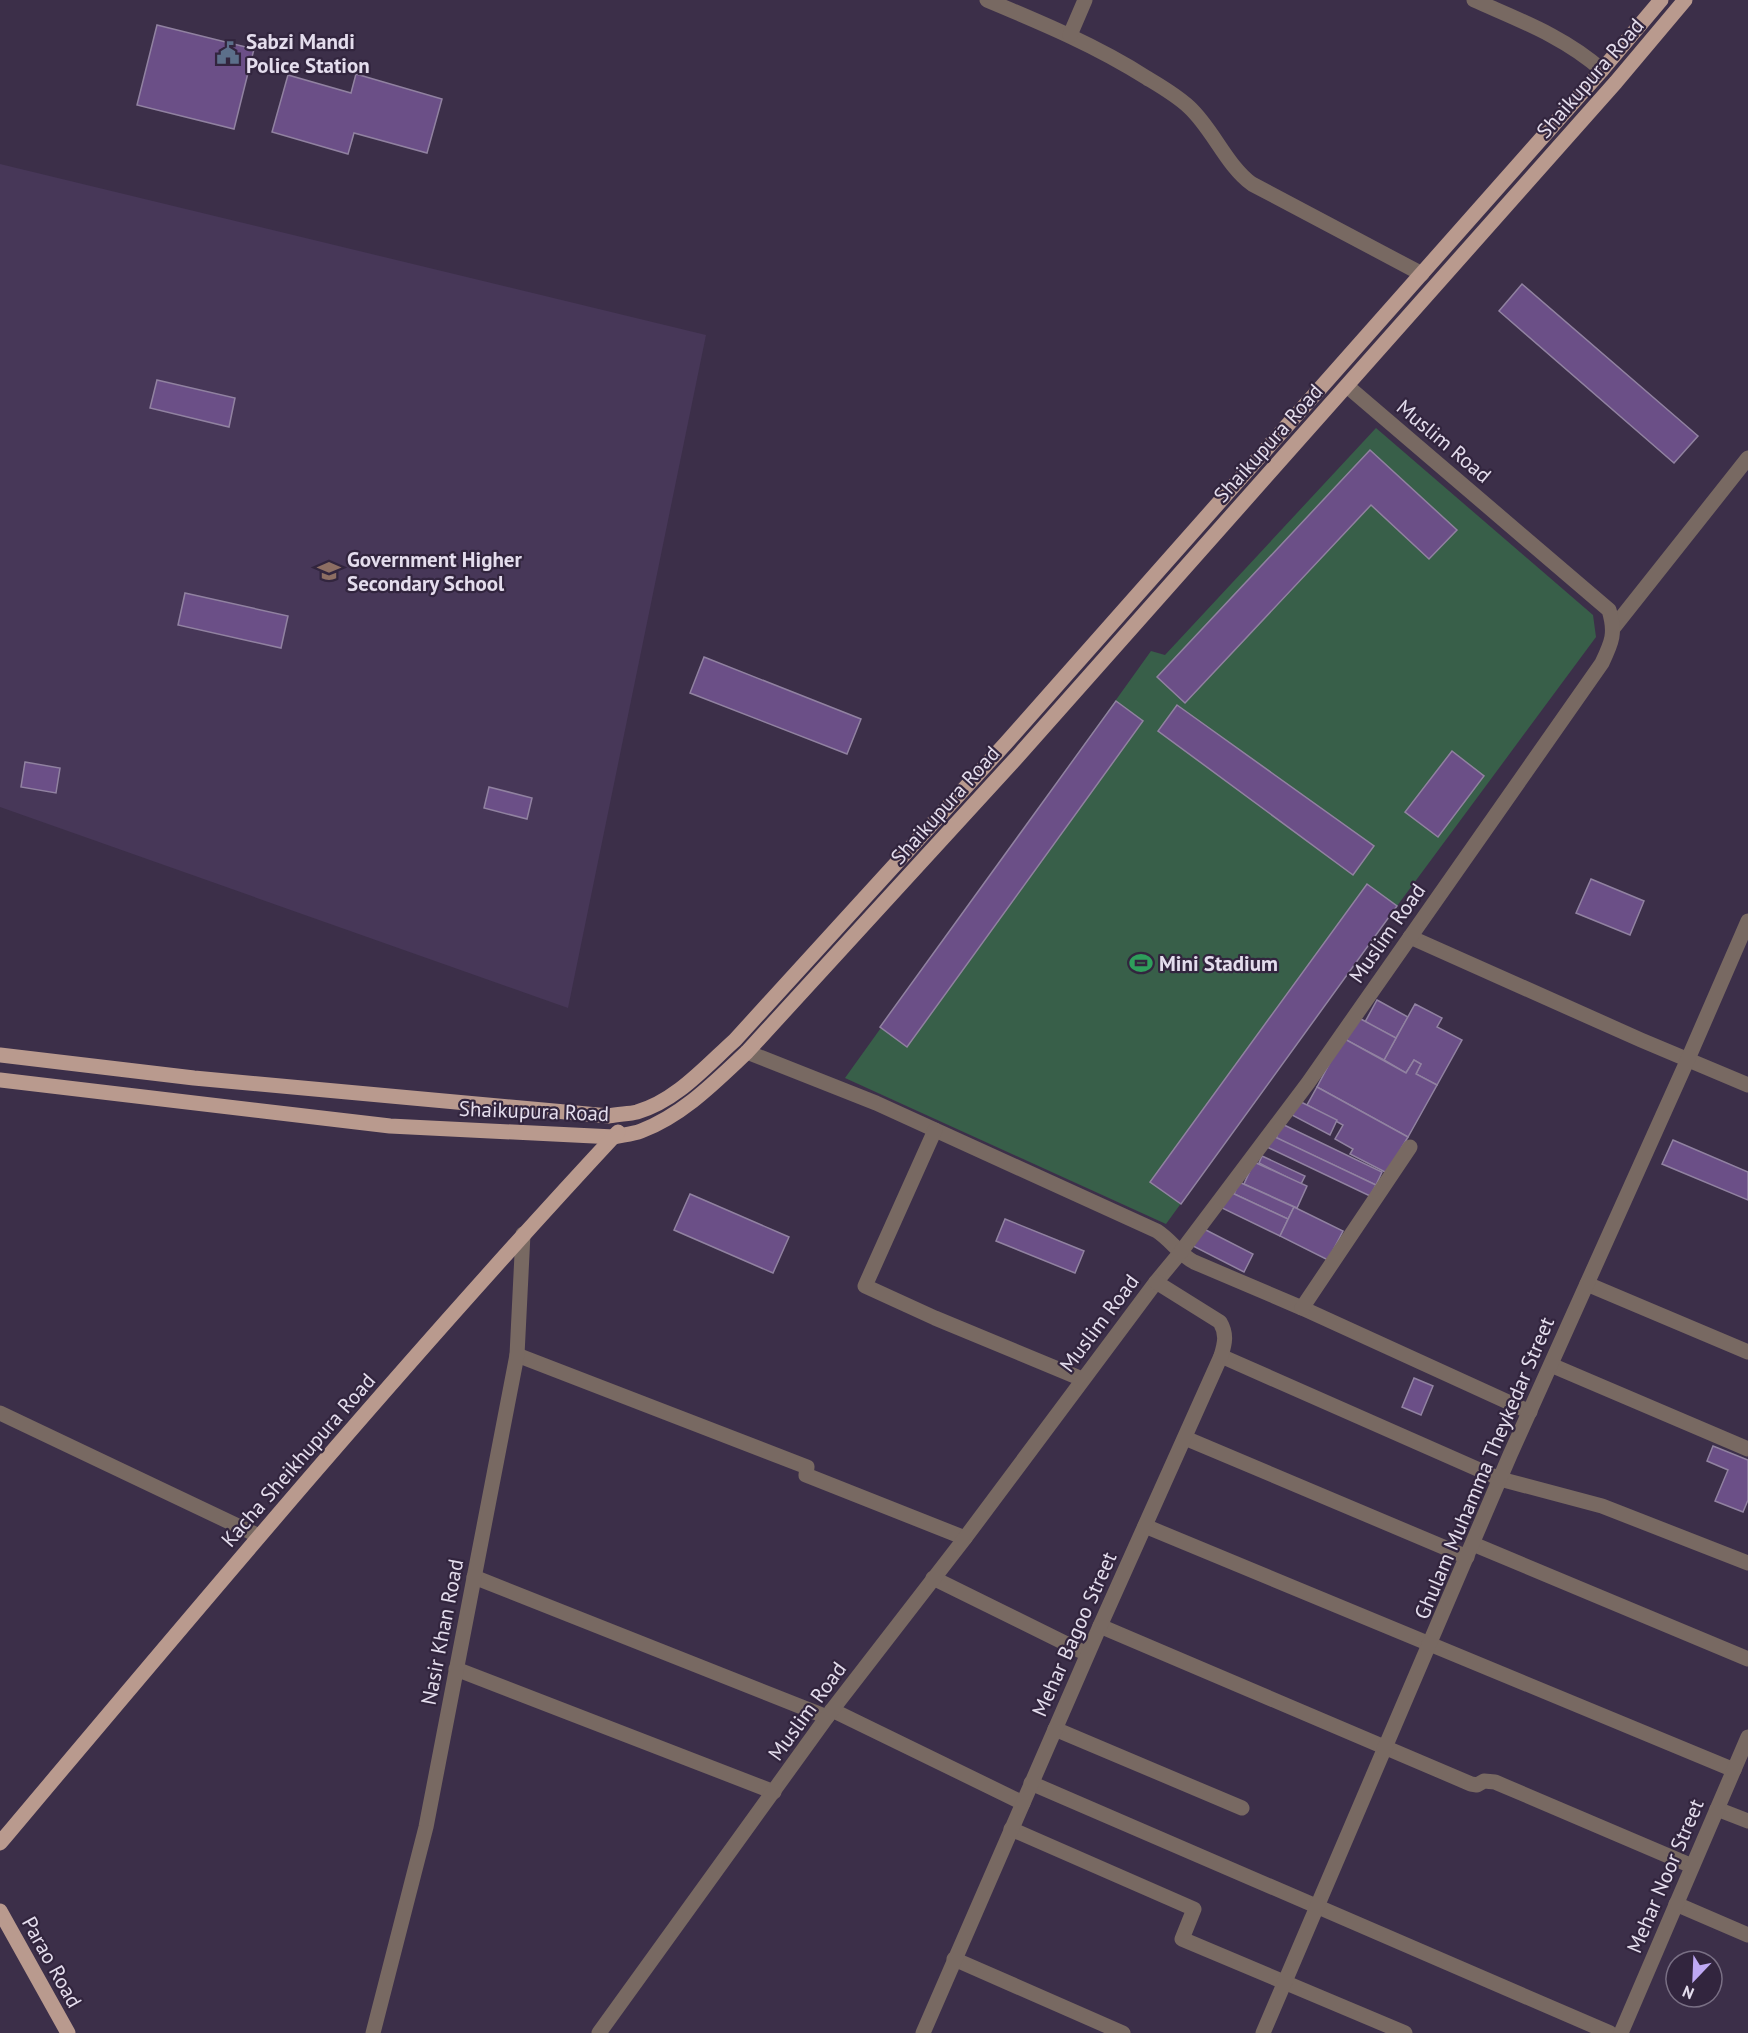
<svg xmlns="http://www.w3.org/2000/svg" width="1748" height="2033" font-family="'PT Sans',sans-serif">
<rect width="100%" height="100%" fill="#3c2f49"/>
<!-- built -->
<path fill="#473758" d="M 0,164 L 706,335 L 568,1008 L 0,807 Z"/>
<!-- green -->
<path fill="#385f49" d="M 1376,428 L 1593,615 L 1596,637 L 1397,906 L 1166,1224 L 845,1078 L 1151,651 L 1165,655 Z"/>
<!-- building -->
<g fill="#6b4f87" stroke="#9182a1" stroke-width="1.5">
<path d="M 157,25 L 254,49 L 234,129 L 137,105 Z"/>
<path d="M 356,74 L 442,99 L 427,153 L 354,133 L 348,154 L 272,132 L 288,75 L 351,93 Z"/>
<path d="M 1522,284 L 1698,436 L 1674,463 L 1499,311 Z"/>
<path d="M 157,380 L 235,398 L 229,427 L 150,408 Z"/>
<path d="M 1370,450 L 1457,530 L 1429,559 L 1371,505 L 1185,703 L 1157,677 Z"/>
<path d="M 185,593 L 288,616 L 281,648 L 178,625 Z"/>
<path d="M 704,657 L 861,719 L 847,754 L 690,693 Z"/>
<path d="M 1116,701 L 1143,721 L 907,1047 L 880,1027 Z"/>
<path d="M 1177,705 L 1374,846 L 1353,875 L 1158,731 Z"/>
<path d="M 1452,751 L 1484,776 L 1438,837 L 1405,812 Z"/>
<path d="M 25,762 L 60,768 L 56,793 L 21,787 Z"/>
<path d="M 489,787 L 532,798 L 527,819 L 484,808 Z"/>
<path d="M 1591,879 L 1644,901 L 1630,935 L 1576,913 Z"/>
<path d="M 1367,884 L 1397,906 L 1181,1204 L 1150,1182 Z"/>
<path d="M 1377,1000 L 1408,1017 L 1396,1038 L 1365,1022 Z"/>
<path d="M 1415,1004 L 1442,1018 L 1437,1027 L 1462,1040 L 1437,1085 L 1416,1074 L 1421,1064 L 1414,1060 L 1406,1073 L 1384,1060 Z"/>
<path d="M 1359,1018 L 1396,1038 L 1384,1060 L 1346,1040 Z"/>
<path d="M 1343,1038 L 1406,1073 L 1414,1060 L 1421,1064 L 1416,1074 L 1437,1085 L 1408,1137 L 1317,1087 Z"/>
<path d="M 1317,1087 L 1408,1137 L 1387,1173 L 1350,1154 L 1353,1149 L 1335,1139 L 1343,1125 L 1307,1105 Z"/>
<path d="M 1299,1101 L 1337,1120 L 1330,1135 L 1292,1115 Z"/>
<path d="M 1282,1124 L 1382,1172 L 1376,1185 L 1276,1138 Z"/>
<path d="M 1273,1136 L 1376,1185 L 1370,1196 L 1267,1147 Z"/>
<path d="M 1673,1140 L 1748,1172 L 1748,1200 L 1662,1164 Z"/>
<path d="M 1262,1156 L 1305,1176 L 1301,1184 L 1259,1163 Z"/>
<path d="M 1254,1162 L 1307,1186 L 1297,1208 L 1244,1184 Z"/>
<path d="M 1239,1182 L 1294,1207 L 1288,1219 L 1234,1194 Z"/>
<path d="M 1230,1192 L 1288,1219 L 1280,1236 L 1222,1208 Z"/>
<path d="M 690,1194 L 789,1237 L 773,1273 L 674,1230 Z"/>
<path d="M 1294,1207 L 1343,1231 L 1328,1260 L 1280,1236 Z"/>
<path d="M 1005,1219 L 1084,1251 L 1075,1273 L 996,1241 Z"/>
<path d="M 1202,1228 L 1253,1254 L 1244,1272 L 1193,1246 Z"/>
<path d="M 1414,1378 L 1433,1386 L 1421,1415 L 1402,1407 Z"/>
<path d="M 1713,1446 L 1748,1460 L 1748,1500 L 1743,1512 L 1715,1501 L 1728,1470 L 1707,1461 Z"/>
</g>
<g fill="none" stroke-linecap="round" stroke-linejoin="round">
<!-- minor -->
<g stroke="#786962" stroke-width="15">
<path d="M 987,0 C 1042,23 1097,46 1147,78 C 1162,87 1176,95 1189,107 C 1213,129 1226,165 1252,184 L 1422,274"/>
<path d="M 1474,0 C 1521,21 1563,36 1602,70"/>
<path d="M 1070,35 L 1085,0"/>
<path d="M 1614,627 L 1748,458"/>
<path d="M 1410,937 L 1641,1040 L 1748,1085"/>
<path d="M 747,1052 L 876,1103 L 1157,1231 C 1171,1240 1179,1254 1194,1262 L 1302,1308 L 1530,1412"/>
<path d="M 935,1130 L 865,1286 L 935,1318 L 1082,1379"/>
<path d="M 1587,1284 L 1748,1352"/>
<path d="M 1302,1308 L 1410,1147"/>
<path d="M 517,1355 L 807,1467 L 806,1475 L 965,1538"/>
<path d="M 1221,1356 L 1500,1479 L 1602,1506 L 1748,1563"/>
<path d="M 1551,1365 L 1748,1449"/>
<path d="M 0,1413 L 259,1536"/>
<path d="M 1185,1438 L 1467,1557"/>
<path d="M 1145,1526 L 1734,1770"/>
<path d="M 1473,1544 L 1748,1659"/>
<path d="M 474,1577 L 827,1717"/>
<path d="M 933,1578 L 1087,1654"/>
<path d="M 1100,1626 L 1471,1784 L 1477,1785 L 1484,1781 L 1495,1782 L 1692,1866"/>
<path d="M 456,1669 L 774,1792"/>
<path d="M 832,1710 L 1023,1803"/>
<path d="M 1055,1729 L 1242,1808"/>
<path d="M 1031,1783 L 1610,2033"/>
<path d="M 1717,1809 L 1748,1821"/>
<path d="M 1011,1829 L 1194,1909 L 1182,1939 L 1405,2033"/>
<path d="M 1676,1904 L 1748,1935"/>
<path d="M 954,1959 L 1123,2033"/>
<path d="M 373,2033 L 426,1827 L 517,1355 L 523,1234"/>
<path d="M 599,2033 L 832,1710 L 965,1538 L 1156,1282 L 1180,1253 L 1308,1083 L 1602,663 C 1612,642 1616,633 1609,610 L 1347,386"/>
<path d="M 923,2033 L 1100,1626 L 1221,1356 C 1225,1343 1227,1334 1220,1322 L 1156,1282"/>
<path d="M 1263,2033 L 1510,1455 L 1688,1059 L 1748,921"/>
<path d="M 1621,2033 L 1748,1737"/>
</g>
<!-- major -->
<g stroke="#b99a8e" stroke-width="15">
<path d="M 0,1055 L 194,1078 L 609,1116 C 618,1114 629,1114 637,1112 C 676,1101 706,1066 735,1040 L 1006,743 L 1602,70 L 1661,0"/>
<path d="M 0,1080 L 390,1126 L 614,1137 C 623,1135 633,1134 641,1131 C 683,1115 715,1082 747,1052 L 1019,755 L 1616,82 L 1685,0"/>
<path d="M 0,1843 C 202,1603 404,1362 618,1132"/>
<path d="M 0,1911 L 68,2033"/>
</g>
</g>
<!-- icons -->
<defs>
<g id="civic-bare" transform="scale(1.8)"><path d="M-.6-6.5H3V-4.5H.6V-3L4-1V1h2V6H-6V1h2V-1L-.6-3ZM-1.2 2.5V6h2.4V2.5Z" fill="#5c6f8a" stroke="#32253e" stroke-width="2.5" paint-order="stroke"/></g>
<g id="school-bare" transform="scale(1.8)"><path d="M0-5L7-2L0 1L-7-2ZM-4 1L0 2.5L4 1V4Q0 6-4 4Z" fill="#8d6e63" stroke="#32253e" stroke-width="2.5" paint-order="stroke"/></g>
<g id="stadium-bare" transform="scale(1.8)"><path d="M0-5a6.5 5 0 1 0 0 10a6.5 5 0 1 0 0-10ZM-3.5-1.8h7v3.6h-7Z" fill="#2e9e5b" stroke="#32253e" stroke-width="2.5" paint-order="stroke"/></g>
</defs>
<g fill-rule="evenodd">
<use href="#civic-bare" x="228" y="53"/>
<use href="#school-bare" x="329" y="571"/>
<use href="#stadium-bare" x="1141" y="963"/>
</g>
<g text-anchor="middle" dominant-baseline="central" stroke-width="4.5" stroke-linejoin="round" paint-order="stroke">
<!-- poi labels -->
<g font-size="21" font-weight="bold" fill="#e4dded" stroke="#32253e" text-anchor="start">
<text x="246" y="41">Sabzi Mandi<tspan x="246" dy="24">Police Station</tspan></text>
<text x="347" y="559">Government Higher<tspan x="347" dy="24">Secondary School</tspan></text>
<text x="1159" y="963">Mini Stadium</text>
</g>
<!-- street labels -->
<g font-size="21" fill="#e4dded" stroke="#32253e">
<text transform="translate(1590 78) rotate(-49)">Shaikupura Road</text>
<text transform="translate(1444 441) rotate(40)">Muslim Road</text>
<text transform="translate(1268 443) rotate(-48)">Shaikupura Road</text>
<text transform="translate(945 805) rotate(-48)">Shaikupura Road</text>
<text transform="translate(1387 933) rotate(-55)">Muslim Road</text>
<text transform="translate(534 1111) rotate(2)">Shaikupura Road</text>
<text transform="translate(1099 1323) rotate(-53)">Muslim Road</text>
<text transform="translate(298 1460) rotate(-49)">Kacha Sheikhupura Road</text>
<text transform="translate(1484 1468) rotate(-67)">Ghulam Muhamma Theykedar Street</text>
<text transform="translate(442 1632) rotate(-79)">Nasir Khan Road</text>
<text transform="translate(1074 1634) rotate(-66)">Mehar Bagoo Street</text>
<text transform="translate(807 1711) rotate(-54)">Muslim Road</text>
<text transform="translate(1665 1876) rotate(-67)">Mehar Noor Street</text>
<text transform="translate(52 1962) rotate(61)">Parao Road</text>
</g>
</g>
<!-- north arrow -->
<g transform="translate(1694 1979) rotate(203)"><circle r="28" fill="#32253e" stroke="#796f84" stroke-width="1.5"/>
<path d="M0-4.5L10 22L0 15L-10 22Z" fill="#bfa9f4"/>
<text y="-9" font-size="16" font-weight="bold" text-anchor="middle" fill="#e4dded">N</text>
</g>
</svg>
